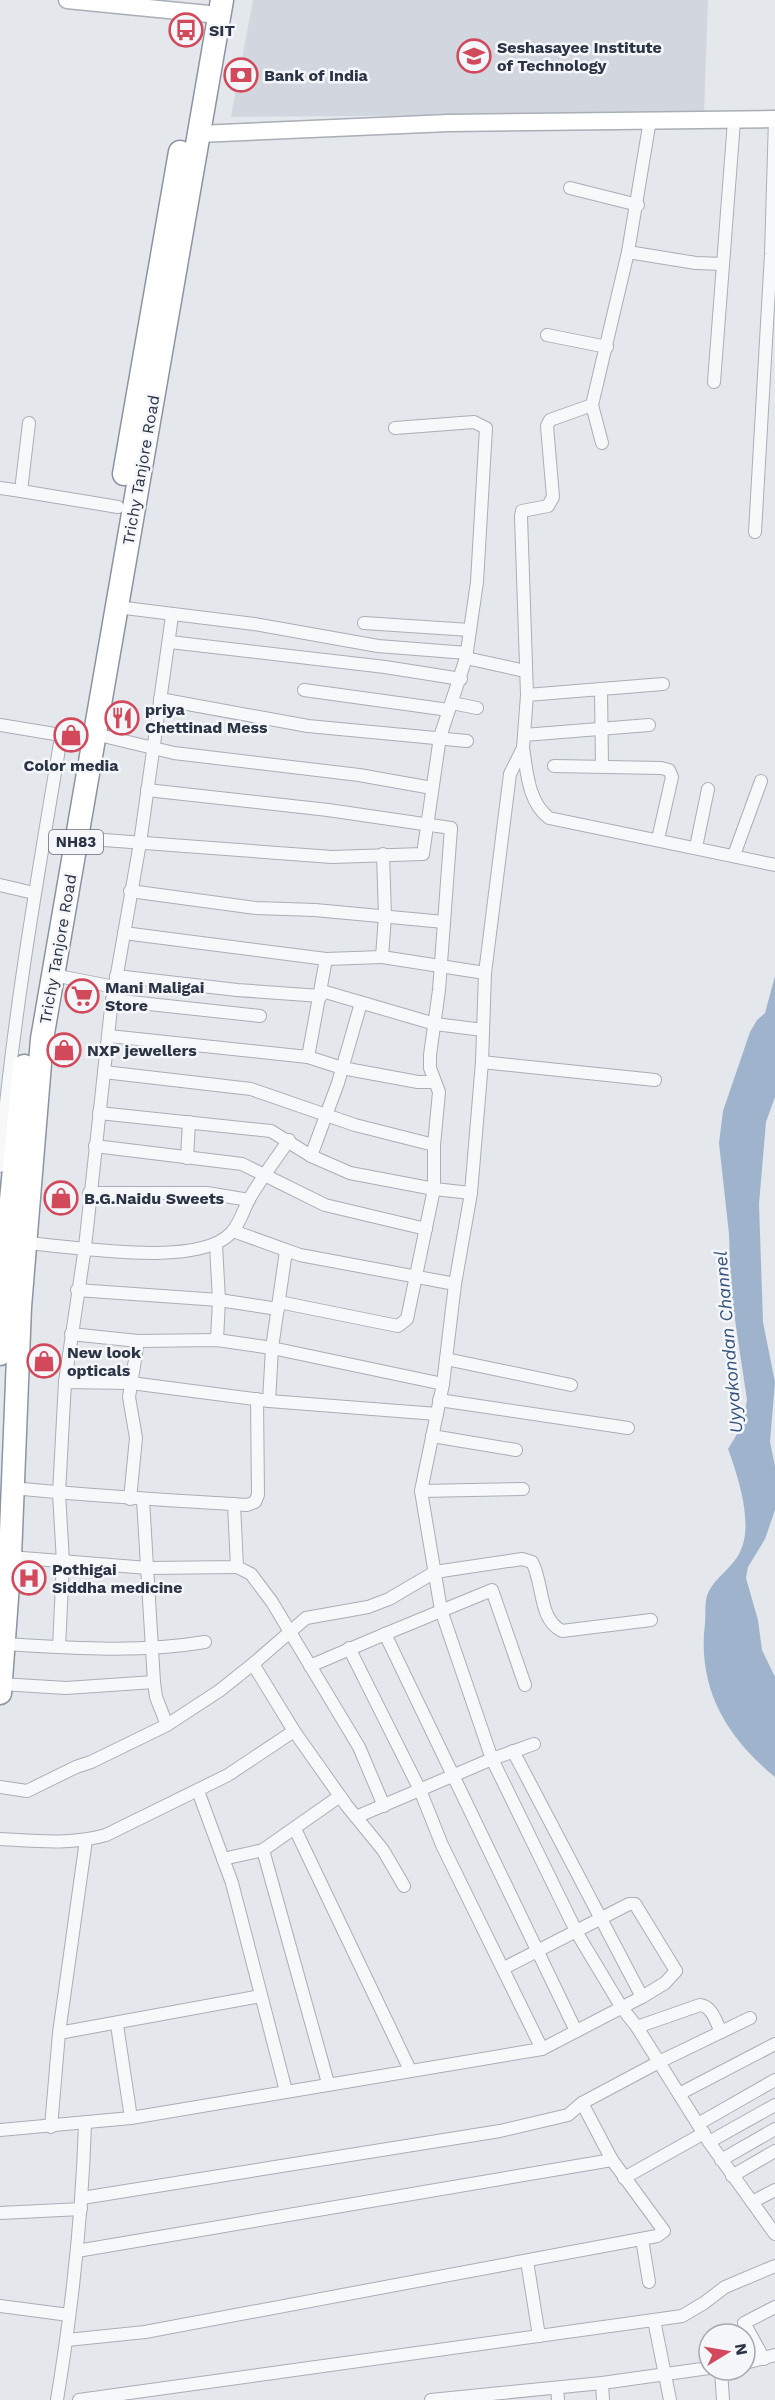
<svg xmlns="http://www.w3.org/2000/svg" width="775" height="2400" font-family="'Work Sans',sans-serif">
<rect width="100%" height="100%" fill="#e4e7ec"/>
<!-- built -->
<path fill="#d2d6de" d="M 253,0 L 708,0 L 704,113 L 231,117 Z"/>
<!-- water -->
<path fill="#9fb4cc" d="M 775,976 L 775,1097 L 766,1122 L 759,1204 L 763,1322 L 775,1382 L 770,1442 L 775,1466 L 775,1510 L 765,1539 L 748,1567 L 746,1578 L 758,1620 L 762,1650 L 775,1677 L 775,1777 C 726,1737 697,1688 705,1623 C 706,1614 704,1599 709,1591 C 716,1577 733,1567 740,1552 C 754,1524 738,1476 728,1449 L 742,1426 L 747,1400 L 731,1293 L 729,1234 L 719,1143 L 723,1111 L 750,1032 L 757,1020 L 765,1013 Z"/>
<g fill="none" stroke-linecap="round" stroke-linejoin="round">
<!-- street casing -->
<g stroke="#a9aeb7" stroke-width="14">
<g id="street">
<path d="M 650,120 L 628,252 L 592,405 L 550,420 L 547,426 L 553,497 L 548,506 L 522,511 L 521,516 L 527,695 L 523,748 L 510,774 L 485,973 L 482,1062 L 471,1193 L 455,1284 L 443,1384 L 421,1491 L 441,1610 L 492,1759 L 577,1933 L 622,2008 L 637,2027 L 709,2142 L 775,2234"/>
<path d="M 570,188 L 638,205"/>
<path d="M 628,252 L 696,263 L 723,264"/>
<path d="M 547,335 L 607,347"/>
<path d="M 714,382 L 734,121"/>
<path d="M 592,405 L 602,443"/>
<path d="M 29,423 L 21,491 L 118,507"/>
<path d="M 0,488 L 21,491"/>
<path d="M 755,532 L 771,254 L 775,119"/>
<path d="M 117,607 L 254,624 L 378,646 L 467,653"/>
<path d="M 364,623 L 470,630"/>
<path d="M 170,642 L 385,667 L 461,679"/>
<path d="M 466,658 L 525,671"/>
<path d="M 601,689 L 663,684"/>
<path d="M 304,690 L 449,710"/>
<path d="M 527,695 L 601,689 L 602,766"/>
<path d="M 160,699 L 308,726 L 467,741"/>
<path d="M 452,703 L 477,708"/>
<path d="M 0,725 L 79,738"/>
<path d="M 95,734 L 174,753 L 359,775 L 432,788"/>
<path d="M 524,735 L 649,725"/>
<path d="M 523,748 C 527,772 528,802 549,818 L 775,865"/>
<path d="M 554,766 L 661,768 L 669,770 L 672,777 L 658,839"/>
<path d="M 147,790 L 328,810 L 451,828 L 439,990 L 430,1055 L 430,1068 L 439,1092 L 434,1145 L 434,1189 L 407,1319 L 398,1326 L 279,1302"/>
<path d="M 77,838 L 332,857 L 423,854 L 440,737 L 466,658 L 477,582 L 486,428 L 474,422 L 395,428"/>
<path d="M 696,847 L 708,789"/>
<path d="M 383,854 L 385,916 L 382,957 L 485,973"/>
<path d="M 734,855 L 761,781"/>
<path d="M 0,885 L 34,893"/>
<path d="M 130,891 L 256,908 L 315,910 L 444,922"/>
<path d="M 124,933 L 326,959 L 308,1057"/>
<path d="M 326,959 L 382,957"/>
<path d="M 53,975 L 115,987"/>
<path d="M 116,976 L 237,990 L 321,996"/>
<path d="M 322,991 L 435,1024 L 483,1030"/>
<path d="M 112,1000 L 260,1016"/>
<path d="M 109,1036 L 308,1057 L 342,1068 L 418,1082 L 435,1082"/>
<path d="M 482,1062 L 655,1080"/>
<path d="M 104,1072 L 251,1089 L 355,1125 L 434,1145"/>
<path d="M 99,1113 L 271,1131 L 311,1156 L 338,1083 L 361,1003"/>
<path d="M 95,1146 L 242,1164 L 325,1205 L 426,1229"/>
<path d="M 311,1156 L 350,1173 L 434,1189 L 471,1193"/>
<path d="M 187,1158 L 189,1122"/>
<path d="M 0,1166 C 12,1022 37,880 61,737"/>
<path d="M 89,1193 L 207,1193 L 249,1200"/>
<path d="M 233,1231 L 300,1255 L 455,1284"/>
<path d="M 25,1243 C 72,1246 197,1269 231,1233 C 239,1225 243,1212 248,1201 C 260,1180 275,1160 289,1140"/>
<path d="M 77,1290 L 219,1300 L 216,1245"/>
<path d="M 71,1334 L 138,1341"/>
<path d="M 217,1340 L 219,1300 L 278,1309"/>
<path d="M 446,1359 L 571,1385"/>
<path d="M 65,1382 L 131,1383 L 269,1401 L 437,1414"/>
<path d="M 439,1400 L 628,1428"/>
<path d="M 269,1401 L 272,1348 L 286,1251"/>
<path d="M 432,1436 L 516,1450"/>
<path d="M 12,1488 C 91,1496 169,1500 247,1505 L 255,1502 L 258,1495 L 257,1399"/>
<path d="M 421,1491 L 523,1489"/>
<path d="M 130,1499 L 136,1438 L 129,1397 L 138,1341 L 217,1340 L 272,1348 L 443,1384"/>
<path d="M 143,1500 L 154,1682 L 156,1697 L 167,1725"/>
<path d="M 10,1557 L 148,1568 L 237,1567 L 234,1504"/>
<path d="M 237,1567 L 251,1574 L 272,1602 L 359,1747 L 384,1806"/>
<path d="M 385,1634 L 492,1590 L 525,1685"/>
<path d="M 5,1644 C 70,1648 140,1653 205,1642"/>
<path d="M 59,1647 L 63,1562 L 59,1493 L 65,1382 L 85,1247 L 111,1008 L 140,843 L 172,616"/>
<path d="M 349,1648 L 420,1790 L 442,1845 L 542,2049"/>
<path d="M 253,1664 L 306,1618 L 368,1607 L 389,1599 L 435,1572 L 522,1559 L 532,1562 C 544,1584 538,1619 562,1631 L 651,1620"/>
<path d="M 310,1666 L 385,1634 L 576,2031"/>
<path d="M 1,1684 L 66,1688 L 154,1682"/>
<path d="M 513,1751 L 642,1997"/>
<path d="M 0,1787 L 27,1791 L 76,1767 L 91,1762 L 167,1725 L 219,1691 L 253,1664 L 294,1731 L 347,1806 L 383,1850 L 404,1886"/>
<path d="M 198,1791 L 232,1883 L 286,2091"/>
<path d="M 356,1817 L 492,1759 L 534,1744"/>
<path d="M 295,1829 L 410,2070"/>
<path d="M 0,1839 C 36,1841 71,1845 106,1835 L 228,1775 L 294,1731"/>
<path d="M 263,1850 L 328,2083"/>
<path d="M 223,1859 L 263,1850 L 340,1796"/>
<path d="M 117,2025 L 131,2118"/>
<path d="M 637,2027 L 700,2005 C 712,2006 716,2022 721,2032"/>
<path d="M 59,2033 L 261,1996"/>
<path d="M 679,2094 L 775,2044"/>
<path d="M 582,2103 L 659,2062 L 750,2018"/>
<path d="M 698,2124 L 775,2080"/>
<path d="M 51,2127 L 59,2033 L 86,1840"/>
<path d="M 0,2130 L 131,2118 L 542,2049 L 642,1997 L 665,1983 L 676,1971 L 635,1904 L 629,1904 L 504,1968"/>
<path d="M 709,2142 L 775,2105"/>
<path d="M 721,2160 L 775,2129"/>
<path d="M 732,2176 L 775,2151"/>
<path d="M 624,2178 L 704,2133"/>
<path d="M 752,2202 L 775,2190"/>
<path d="M 0,2213 L 81,2209"/>
<path d="M 642,2239 L 649,2282"/>
<path d="M 77,2251 L 612,2160"/>
<path d="M 527,2261 L 539,2336"/>
<path d="M 0,2306 L 69,2315"/>
<path d="M 654,2320 L 670,2400"/>
<path d="M 67,2340 L 145,2332 L 657,2236 L 664,2231 L 612,2160 L 582,2103 L 568,2115 L 500,2131 L 82,2198"/>
<path d="M 764,2359 L 744,2323 L 775,2307"/>
<path d="M 745,2363 L 775,2355"/>
<path d="M 721,2370 L 723,2400"/>
<path d="M 602,2383 L 603,2400"/>
<path d="M 557,2388 L 558,2400"/>
<path d="M 57,2400 C 72,2309 82,2217 85,2124"/>
<path d="M 79,2400 L 682,2316 L 704,2303 L 725,2287 L 775,2266"/>
<path d="M 431,2400 L 602,2383 L 709,2368"/>
</g>
</g>
<!-- secondary casing -->
<g stroke="#a9aeb7" stroke-width="19">
<g id="secondary">
<path d="M 67,0 L 219,15"/>
<path d="M 198,134 L 448,123 L 775,119"/>
</g>
</g>
<!-- highway casing -->
<g stroke="#8b94a3" stroke-width="25">
<g id="highway">
<path d="M 124,474 L 180,152"/>
<path d="M 0,1354 L 8,1231 L 24,1066"/>
<path d="M 0,1693 L 10,1557 L 20,1307 L 42,1039 L 222,0"/>
</g>
</g>
<!-- street -->
<use href="#street" stroke="#f7f8fa" stroke-width="12"/>
<!-- secondary -->
<use href="#secondary" stroke="#fff" stroke-width="16"/>
<!-- highway -->
<use href="#highway" stroke="#fff" stroke-width="22"/>
</g>
<!-- icons -->
<defs>
<g id="bus-ring" transform="scale(1.725)"><circle r="9.5" fill="#f4f6f9" stroke="#d1495b" stroke-width="1.5"/><path d="M-5-6H5V4H4V6H2V4H-2V6H-4V4H-5ZM-3.5-4V0h7V-4ZM-3.5 1.2v1.5H-2V1.2ZM2 1.2v1.5H3.5V1.2Z" fill="#d1495b"/></g>
<g id="university-ring" transform="scale(1.725)"><circle r="9.5" fill="#f4f6f9" stroke="#d1495b" stroke-width="1.5"/><path d="M0-5L7-2L0 1L-7-2ZM-4 1L0 2.5L4 1V4Q0 6-4 4Z" fill="#d1495b"/></g>
<g id="bank-ring" transform="scale(1.725)"><circle r="9.5" fill="#f4f6f9" stroke="#d1495b" stroke-width="1.5"/><path d="M-6-4H6V4H-6ZM0-2.3a2.3 2.3 0 1 0 0 4.6a2.3 2.3 0 1 0 0-4.6Z" fill="#d1495b"/></g>
<g id="restaurant-ring" transform="scale(1.725)"><circle r="9.5" fill="#f4f6f9" stroke="#d1495b" stroke-width="1.5"/><path d="M-5-6h1v4h1v-4h1v4h1v-4h1v5L-1.5 .5V6h-2V.5L-5-1ZM5-6V6H3V1.5H1.5Q1.5-4 5-6Z" fill="#d1495b"/></g>
<g id="shop-ring" transform="scale(1.725)"><circle r="9.5" fill="#f4f6f9" stroke="#d1495b" stroke-width="1.5"/><path d="M-5-2.5h2.3a2.7 3.5 0 0 1 5.4 0H5L5.5 6h-11ZM-1.5-2.5h3a1.5 2.3 0 0 0-3 0Z" fill="#d1495b"/></g>
<g id="supermarket-ring" transform="scale(1.725)"><circle r="9.5" fill="#f4f6f9" stroke="#d1495b" stroke-width="1.5"/><path d="M-6-5.5h2.5l.6 2H6L4.5 2H-2.5L-4.4-4H-6ZM-1.5 3.2a1.3 1.3 0 1 0 .1 0ZM3 3.2a1.3 1.3 0 1 0 .1 0Z" fill="#d1495b"/></g>
<g id="hospital-ring" transform="scale(1.725)"><circle r="9.5" fill="#f4f6f9" stroke="#d1495b" stroke-width="1.5"/><path d="M-5-5h3v3.5h4V-5h3V5h-3V1.5h-4V5h-3Z" fill="#d1495b"/></g>
</defs>
<g fill-rule="evenodd">
<use href="#bus-ring" x="186" y="30"/>
<use href="#university-ring" x="474" y="56"/>
<use href="#bank-ring" x="241" y="75"/>
<use href="#restaurant-ring" x="122" y="718"/>
<use href="#shop-ring" x="71" y="735"/>
<use href="#supermarket-ring" x="82" y="996"/>
<use href="#shop-ring" x="64" y="1050"/>
<use href="#shop-ring" x="61" y="1198"/>
<use href="#shop-ring" x="44" y="1361"/>
<use href="#hospital-ring" x="29" y="1578"/>
</g>
<g text-anchor="middle" dominant-baseline="central" stroke-width="5" stroke-linejoin="round" paint-order="stroke">
<!-- shield labels -->
<rect fill="#f4f6f9" stroke="#676e7b" stroke-width="1.5" x="49" y="830" width="54" height="24" rx="4.5"/>
<g font-size="15" font-weight="bold" fill="#2b3445">
<text x="76" y="842">NH83</text>
</g>
<!-- poi labels -->
<g font-size="16" font-weight="bold" fill="#2b3445" stroke="#f4f6f9" text-anchor="start">
<text x="209" y="30">SIT</text>
<text x="497" y="47">Seshasayee Institute<tspan x="497" dy="18">of Technology</tspan></text>
<text x="264" y="75">Bank of India</text>
<text x="145" y="709">priya<tspan x="145" dy="18">Chettinad Mess</tspan></text>
<text x="71" y="765" text-anchor="middle">Color media</text>
<text x="105" y="987">Mani Maligai<tspan x="105" dy="18">Store</tspan></text>
<text x="87" y="1050">NXP jewellers</text>
<text x="84" y="1198">B.G.Naidu Sweets</text>
<text x="67" y="1352">New look<tspan x="67" dy="18">opticals</tspan></text>
<text x="52" y="1569">Pothigai<tspan x="52" dy="18">Siddha medicine</tspan></text>
</g>
<!-- street labels -->
<g font-size="16" fill="#2b3445" stroke="#f4f6f9">
<text transform="translate(141 470) rotate(-80)">Trichy Tanjore Road</text>
<text transform="translate(58 949) rotate(-80)">Trichy Tanjore Road</text>
</g>
<!-- water labels -->
<g font-size="18" font-style="italic" fill="#34527a" stroke="#f4f6f9">
<text transform="translate(728 1342) rotate(-95)">Uyyakondan Channel</text>
</g>
</g>
<!-- north arrow -->
<g transform="translate(727 2352) rotate(79)"><circle r="28" fill="#f4f6f9" stroke="#a4a8b1" stroke-width="1.5"/>
<path d="M0-4.5L10 22L0 15L-10 22Z" fill="#d1495b"/>
<text y="-9" font-size="16" font-weight="bold" text-anchor="middle" fill="#2b3445">N</text>
</g>
</svg>
